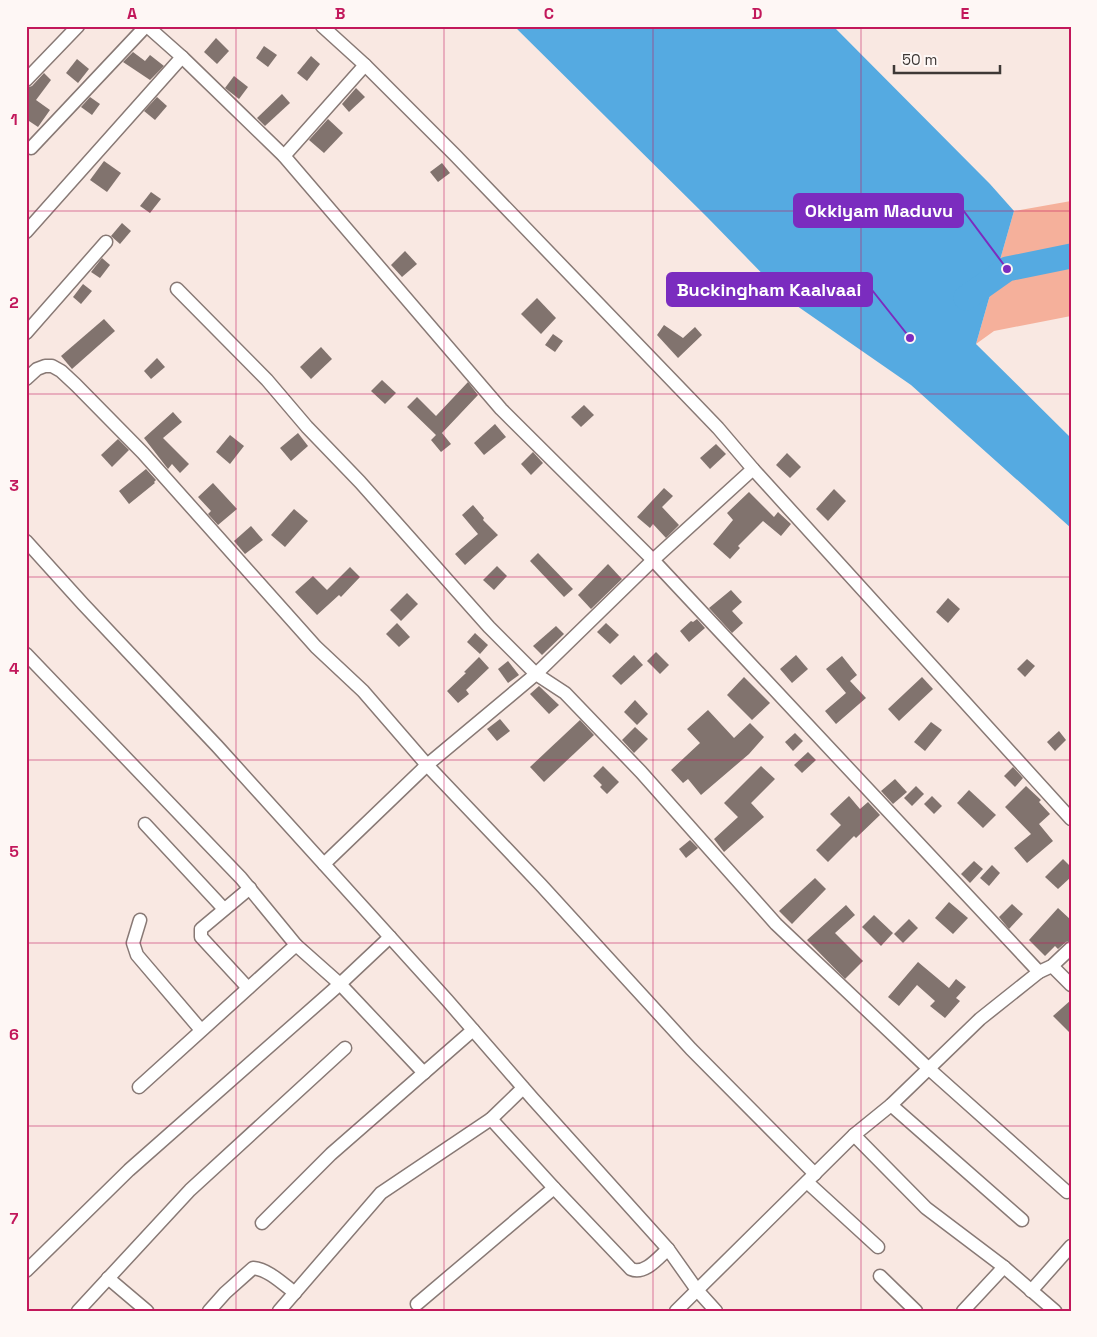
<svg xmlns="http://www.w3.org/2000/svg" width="1097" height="1337" font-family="'Space Grotesk',sans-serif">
<rect width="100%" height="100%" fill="#f9e8e2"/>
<!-- green -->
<path fill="#f5b09b" d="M 1071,201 L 1071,316 L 994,331 L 976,344 L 1014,211 Z"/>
<!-- water -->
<path fill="#55aae1" d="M 514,26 L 833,26 L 990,184 L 1014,211 L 976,344 L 1071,438 L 1071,528 L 911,385 L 787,299 L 707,217 Z"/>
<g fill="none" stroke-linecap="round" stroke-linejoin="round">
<!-- river -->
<path stroke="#55aae1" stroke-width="25" d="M 966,298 L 1007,269 L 1071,256"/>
</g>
<!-- building -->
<g fill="#81736e">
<path d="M 216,38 L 229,51 L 217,64 L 204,52 Z"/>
<path d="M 264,46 L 277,55 L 268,67 L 256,58 Z"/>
<path d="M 133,52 L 145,61 L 150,55 L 164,66 L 150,80 L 123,62 Z"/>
<path d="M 311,56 L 320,64 L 307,81 L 297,73 Z"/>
<path d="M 77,59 L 89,69 L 78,83 L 66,73 Z"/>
<path d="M 44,73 L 51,80 L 36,100 L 50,110 L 38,127 L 26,119 L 26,88 L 32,86 Z"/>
<path d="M 234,76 L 248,87 L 239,99 L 225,88 Z"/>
<path d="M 356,88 L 365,97 L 349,112 L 342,104 Z"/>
<path d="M 282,94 L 290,103 L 265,126 L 257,118 Z"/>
<path d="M 90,97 L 100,104 L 92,115 L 81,107 Z"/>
<path d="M 157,97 L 167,106 L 155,120 L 144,111 Z"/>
<path d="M 328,119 L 343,133 L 324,153 L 309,140 Z"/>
<path d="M 104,161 L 121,173 L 107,192 L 90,180 Z"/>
<path d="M 442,163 L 450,173 L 438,182 L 430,172 Z"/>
<path d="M 151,192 L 161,199 L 150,213 L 140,206 Z"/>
<path d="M 122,223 L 131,231 L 120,244 L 111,236 Z"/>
<path d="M 405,251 L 417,264 L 402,277 L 391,265 Z"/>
<path d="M 102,258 L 110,265 L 100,278 L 91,272 Z"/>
<path d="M 83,284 L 92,291 L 81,304 L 73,297 Z"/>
<path d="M 537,298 L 556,318 L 541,334 L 521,314 Z"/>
<path d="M 104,319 L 115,331 L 72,369 L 61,356 Z"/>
<path d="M 664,325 L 683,338 L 695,327 L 702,335 L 678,358 L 657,335 Z"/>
<path d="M 553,334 L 563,341 L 555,352 L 545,345 Z"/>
<path d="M 321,347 L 332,359 L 311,379 L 300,367 Z"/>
<path d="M 157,358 L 165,367 L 151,379 L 144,371 Z"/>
<path d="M 382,380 L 396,393 L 385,404 L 371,391 Z"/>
<path d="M 468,382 L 478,395 L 442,433 L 451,444 L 441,452 L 431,440 L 436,435 L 407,407 L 417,397 L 436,416 Z"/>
<path d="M 584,405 L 594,415 L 581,427 L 571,417 Z"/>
<path d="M 173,412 L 182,422 L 163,438 L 189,464 L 180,473 L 172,464 L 168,469 L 144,438 Z"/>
<path d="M 495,424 L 506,437 L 484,455 L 474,443 Z"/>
<path d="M 298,433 L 308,446 L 291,461 L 280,448 Z"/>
<path d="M 230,435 L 244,446 L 230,464 L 216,452 Z"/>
<path d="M 118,439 L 129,450 L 112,467 L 101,455 Z"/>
<path d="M 716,444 L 726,454 L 710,469 L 700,458 Z"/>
<path d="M 533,452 L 543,463 L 531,475 L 521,464 Z"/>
<path d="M 787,453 L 801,467 L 790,478 L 776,465 Z"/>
<path d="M 146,469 L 156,480 L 154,482 L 155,483 L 129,504 L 119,491 Z"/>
<path d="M 213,483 L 237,509 L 218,525 L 208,514 L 211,511 L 198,497 Z"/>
<path d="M 664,488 L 673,496 L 662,507 L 679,525 L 666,538 L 653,524 L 650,528 L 637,517 Z"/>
<path d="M 834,489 L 846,501 L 828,521 L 816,509 Z"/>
<path d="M 749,492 L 774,517 L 778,512 L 791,524 L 781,536 L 763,521 L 738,546 L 740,548 L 730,559 L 713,544 L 733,520 L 727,513 Z"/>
<path d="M 473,505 L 484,518 L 483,520 L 498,535 L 465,565 L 455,554 L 478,534 L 462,515 Z"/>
<path d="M 294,509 L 308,521 L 285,547 L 271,535 Z"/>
<path d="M 251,526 L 263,540 L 245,554 L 234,541 Z"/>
<path d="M 538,553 L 573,589 L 564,597 L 530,561 Z"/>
<path d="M 608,564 L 622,579 L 591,609 L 578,595 Z"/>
<path d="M 497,566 L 507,576 L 494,590 L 483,580 Z"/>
<path d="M 350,567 L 360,577 L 341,597 L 339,595 L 317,615 L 295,592 L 313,576 L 327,590 Z"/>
<path d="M 731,590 L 742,602 L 732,611 L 743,623 L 732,633 L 709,608 Z"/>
<path d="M 407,593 L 418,604 L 401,621 L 390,610 Z"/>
<path d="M 948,598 L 960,609 L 948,623 L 936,612 Z"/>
<path d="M 697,619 L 705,628 L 689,642 L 680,631 L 691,621 L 693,622 Z"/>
<path d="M 397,623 L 410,637 L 399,647 L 386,634 Z"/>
<path d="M 606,623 L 619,635 L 610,644 L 597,632 Z"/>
<path d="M 556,626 L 564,634 L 542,655 L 533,646 Z"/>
<path d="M 475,633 L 488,645 L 480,654 L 467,642 Z"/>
<path d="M 656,652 L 669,665 L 660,674 L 647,661 Z"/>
<path d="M 634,655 L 643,665 L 621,685 L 612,676 Z"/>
<path d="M 796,655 L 808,669 L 792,683 L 780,669 Z"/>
<path d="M 842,656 L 857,675 L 850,681 L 866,698 L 836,724 L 825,711 L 846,693 L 826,669 Z"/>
<path d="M 479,657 L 489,668 L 466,690 L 469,694 L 458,703 L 447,691 L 466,673 L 464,672 Z"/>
<path d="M 1027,659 L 1035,666 L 1025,677 L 1017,669 Z"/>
<path d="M 508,661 L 519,675 L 508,683 L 498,669 Z"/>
<path d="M 744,677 L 770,703 L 752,720 L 727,695 Z"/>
<path d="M 922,677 L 933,689 L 899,721 L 888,709 Z"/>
<path d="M 539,686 L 559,705 L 549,714 L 530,694 Z"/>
<path d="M 635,700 L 648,714 L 637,725 L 624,712 Z"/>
<path d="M 708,710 L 734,738 L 750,723 L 764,737 L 749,754 L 701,795 L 688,779 L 683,783 L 671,770 L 700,743 L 687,729 Z"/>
<path d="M 500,719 L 510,731 L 497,741 L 487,729 Z"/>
<path d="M 580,720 L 594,735 L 544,782 L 530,767 Z"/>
<path d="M 931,722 L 942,730 L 925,751 L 914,742 Z"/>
<path d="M 635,727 L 648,739 L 634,753 L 622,740 Z"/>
<path d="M 1059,731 L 1066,740 L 1055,751 L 1047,742 Z"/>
<path d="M 795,733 L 803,741 L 793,751 L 785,742 Z"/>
<path d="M 808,752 L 816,760 L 802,773 L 794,765 Z"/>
<path d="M 603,766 L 619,782 L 607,794 L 600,787 L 602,785 L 593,776 Z"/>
<path d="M 761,766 L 775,779 L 751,803 L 764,817 L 724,852 L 714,839 L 738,817 L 724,803 Z"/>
<path d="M 1013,767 L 1023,778 L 1015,787 L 1004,776 Z"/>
<path d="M 895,779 L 907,792 L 893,804 L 881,791 Z"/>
<path d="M 916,786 L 924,794 L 912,806 L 904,798 Z"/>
<path d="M 1026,786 L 1041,800 L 1039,802 L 1050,814 L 1039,824 L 1053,841 L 1027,863 L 1014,848 L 1031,834 L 1005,807 Z"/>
<path d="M 969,790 L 996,815 L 983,828 L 957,803 Z"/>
<path d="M 849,796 L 860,809 L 868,802 L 880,815 L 856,838 L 854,836 L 828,862 L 816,850 L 841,825 L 830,814 Z"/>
<path d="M 932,796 L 942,806 L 934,814 L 924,804 Z"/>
<path d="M 690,840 L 698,848 L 686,858 L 679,849 Z"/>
<path d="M 1063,859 L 1071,867 L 1071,877 L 1058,889 L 1045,877 Z"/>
<path d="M 974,861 L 983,869 L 970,883 L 961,874 Z"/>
<path d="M 992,865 L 1000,873 L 989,886 L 980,878 Z"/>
<path d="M 815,878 L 826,889 L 792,924 L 779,911 Z"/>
<path d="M 949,902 L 968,918 L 953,934 L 935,918 Z"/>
<path d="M 1012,904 L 1023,914 L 1009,929 L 999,917 Z"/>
<path d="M 846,905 L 855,915 L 835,933 L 863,961 L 845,979 L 807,940 Z"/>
<path d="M 1058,908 L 1071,920 L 1071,940 L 1066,942 L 1058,949 L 1055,946 L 1045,956 L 1029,940 Z"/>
<path d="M 874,915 L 893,933 L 881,946 L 862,927 Z"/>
<path d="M 909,919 L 918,928 L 903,943 L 894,934 Z"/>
<path d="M 918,962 L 949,988 L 956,979 L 966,987 L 956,998 L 960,1001 L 945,1018 L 930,1006 L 935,1001 L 917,985 L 899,1006 L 888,997 Z"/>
<path d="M 1071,1000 L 1071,1034 L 1053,1016 Z"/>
</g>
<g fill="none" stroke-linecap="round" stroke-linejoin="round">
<!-- street casing -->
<g stroke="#887975" stroke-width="15">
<g id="street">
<path d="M 322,26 L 365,65 L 455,155 L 718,428 L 753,469 L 1071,819"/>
<path d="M 182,57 L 284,156 L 501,409 L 653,560 L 1039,972"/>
<path d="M 26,80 L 78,26"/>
<path d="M 31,148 L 146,26"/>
<path d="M 284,156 L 365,65"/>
<path d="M 26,232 L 182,57 L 147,26"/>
<path d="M 177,289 L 267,380 L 307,427 L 360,482 L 489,627 L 536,674 L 565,693 L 641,772 L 776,924 L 928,1068 L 1067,1192"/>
<path d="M 26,333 L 106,242"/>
<path d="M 26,379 L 37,369 L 45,366 L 52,366 L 61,371 L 76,385 L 143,453 L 316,647 L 363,691 L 427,765 L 541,885 L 691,1049 L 815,1174"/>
<path d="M 26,541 L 83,604 L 217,746 L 447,1000 L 533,1099 L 668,1249 L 697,1290 L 716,1311"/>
<path d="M 26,654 L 241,878 L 296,945 L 340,984 L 424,1073"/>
<path d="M 145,824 L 224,909"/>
<path d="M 324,864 L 427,765 L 536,674 L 653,560 L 753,469"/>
<path d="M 140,920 L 133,943 L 137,955 L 201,1030"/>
<path d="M 1052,966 L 1071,985"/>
<path d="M 248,988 L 201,937 L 201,929 L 250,888"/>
<path d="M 139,1087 L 296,945"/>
<path d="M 891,1105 L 1022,1220"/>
<path d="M 491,1119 L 554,1188 L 631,1269 C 645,1275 659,1257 668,1249"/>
<path d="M 854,1135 L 926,1208 L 1004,1267 L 1055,1311"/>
<path d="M 807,1182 L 878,1247"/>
<path d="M 262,1223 L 331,1154 L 473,1030"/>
<path d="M 26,1271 L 129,1170 L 340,984 L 390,937"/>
<path d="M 880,1276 L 916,1311"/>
<path d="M 108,1278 L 147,1311"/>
<path d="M 1031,1291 L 1071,1246"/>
<path d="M 417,1304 L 554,1188"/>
<path d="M 78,1311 L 190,1190 L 345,1048"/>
<path d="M 209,1311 L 225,1293 L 253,1268 C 268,1269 283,1284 295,1293"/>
<path d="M 279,1311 L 381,1193 L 491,1119 L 523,1088"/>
<path d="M 676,1311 L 854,1135 L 891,1105 L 980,1019 L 1039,972 L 1052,966 L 1071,948"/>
<path d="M 963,1311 L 1004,1267"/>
</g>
</g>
<!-- street -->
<use href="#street" stroke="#fff" stroke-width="12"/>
</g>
<!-- grid -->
<path fill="none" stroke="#c2185b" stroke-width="1" stroke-opacity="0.55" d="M 236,26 L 236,1311M 444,26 L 444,1311M 653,26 L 653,1311M 861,26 L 861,1311M 26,211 L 1071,211M 26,394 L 1071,394M 26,577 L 1071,577M 26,760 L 1071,760M 26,943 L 1071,943M 26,1126 L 1071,1126"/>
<!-- callouts -->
<path fill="none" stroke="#7b2cbf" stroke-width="2" d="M1007 269L963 210M910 338L872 290"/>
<g fill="#7b2cbf" stroke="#fef7f5" stroke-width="2">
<circle cx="1007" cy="269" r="5"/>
<circle cx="910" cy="338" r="5"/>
</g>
<g fill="#7b2cbf" stroke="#7b2cbf" stroke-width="2">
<rect x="794" y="194" width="169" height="33" rx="5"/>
<rect x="667" y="273" width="205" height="33" rx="5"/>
</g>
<g font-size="18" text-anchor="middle" font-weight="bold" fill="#fff">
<text x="879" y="217">Okkiyam Maduvu</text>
<text x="769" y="296">Buckingham Kaalvaai</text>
</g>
<!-- border -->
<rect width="1097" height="1337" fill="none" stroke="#fef7f5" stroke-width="55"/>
<!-- scale -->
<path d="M894 65v8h106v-8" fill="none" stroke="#3e3836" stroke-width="2.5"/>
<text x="902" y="65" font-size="15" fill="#3e3836" stroke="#fef7f5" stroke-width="4" paint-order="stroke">50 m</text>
<rect x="28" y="28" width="1042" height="1282" fill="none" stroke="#c2185b" stroke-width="2"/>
<g font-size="16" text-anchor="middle" font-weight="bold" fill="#c2185b">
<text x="132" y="19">A</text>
<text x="340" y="19">B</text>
<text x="549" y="19">C</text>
<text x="757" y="19">D</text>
<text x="965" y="19">E</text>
<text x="14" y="125">1</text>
<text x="14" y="308">2</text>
<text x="14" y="491">3</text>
<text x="14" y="674">4</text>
<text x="14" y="857">5</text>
<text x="14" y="1040">6</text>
<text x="14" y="1224">7</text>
</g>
</svg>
